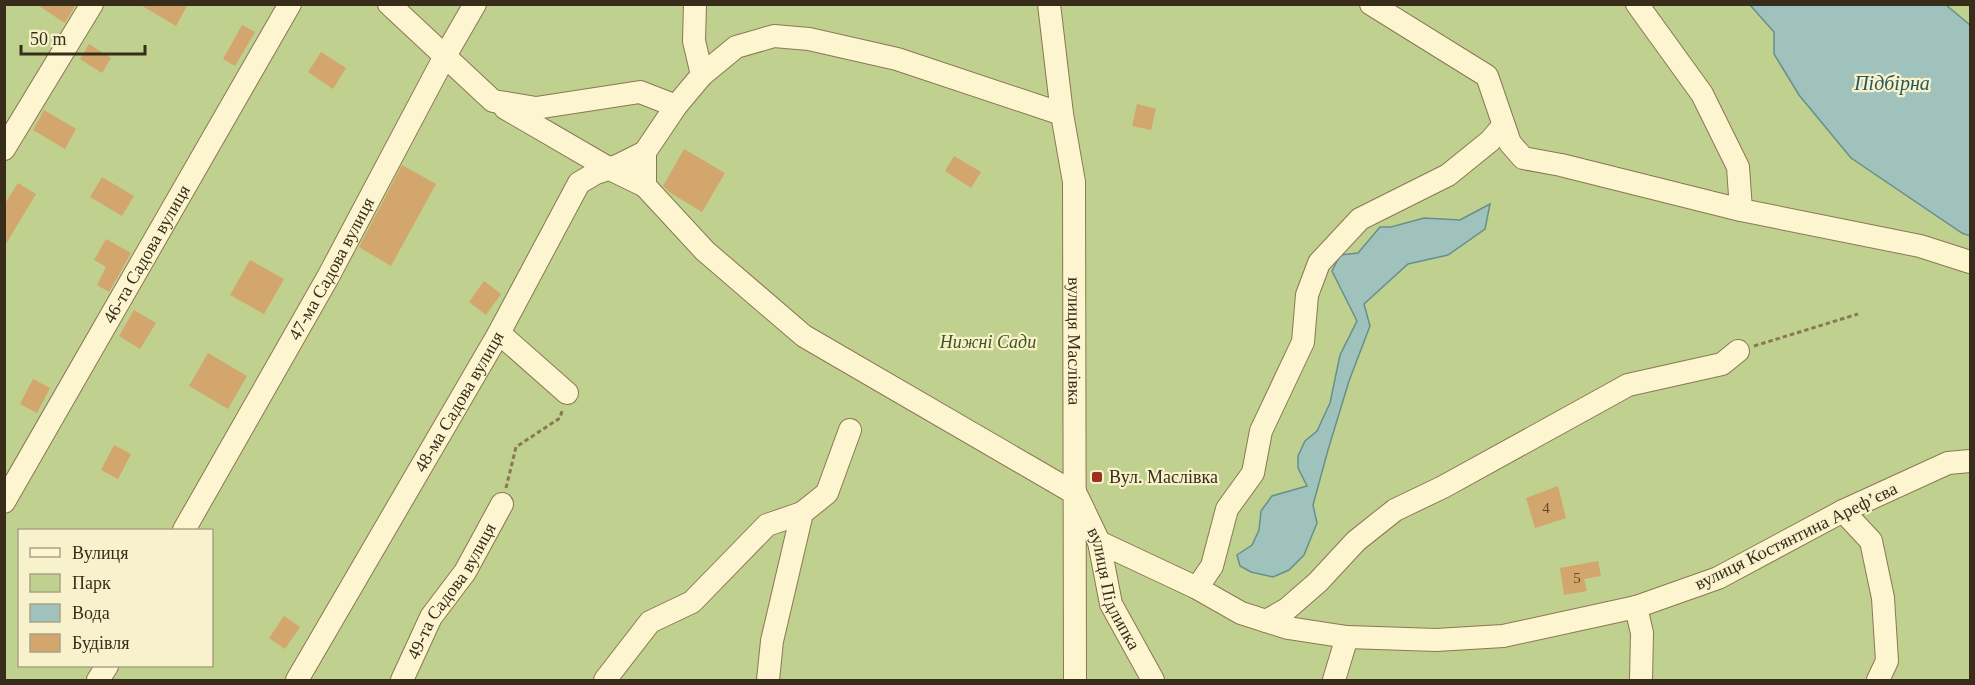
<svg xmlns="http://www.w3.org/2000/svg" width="1975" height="685" font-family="'Times New Roman',serif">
<rect width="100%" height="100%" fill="#f2e9bc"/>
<!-- green -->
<path fill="#c0d08f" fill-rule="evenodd" d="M 4,5 L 1970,5 L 1970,680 L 5,680 ZM 20,530 L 212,530 L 212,666 L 20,666 Z"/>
<!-- water -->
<g fill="#a0c2bd" stroke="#67908c" stroke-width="1.5">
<path d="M 1750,5 L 1946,5 L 1970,25 L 1970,236 L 1962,233 L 1851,158 L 1799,95 L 1774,54 L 1774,32 Z"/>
<path d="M 1490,204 L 1485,229 L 1448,255 L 1408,264 L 1364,304 L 1370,326 L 1349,381 L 1328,450 L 1313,505 L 1317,523 L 1304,555 L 1289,570 L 1273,577 L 1251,572 L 1240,566 L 1237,555 L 1252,545 L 1259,530 L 1261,511 L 1272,496 L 1307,486 L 1298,468 L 1298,456 L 1305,441 L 1317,431 L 1330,403 L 1340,355 L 1357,321 L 1332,271 L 1340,255 L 1358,253 L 1380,227 L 1391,227 L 1424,218 L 1460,220 Z"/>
</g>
<!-- building -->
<g fill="#d3a66e">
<path d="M 36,4 L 76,4 L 65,23 Z"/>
<path d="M 139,4 L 188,4 L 176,26 Z"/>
<path d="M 242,25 L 255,32 L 235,66 L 223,59 Z"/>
<path d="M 89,44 L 111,58 L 102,73 L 80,59 Z"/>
<path d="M 321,52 L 346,68 L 333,89 L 308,72 Z"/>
<path d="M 1137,104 L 1156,109 L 1151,130 L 1132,126 Z"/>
<path d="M 44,110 L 76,129 L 65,149 L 33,130 Z"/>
<path d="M 684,149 L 725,173 L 702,212 L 669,192 L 663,186 Z"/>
<path d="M 954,156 L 981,172 L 971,188 L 945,171 Z"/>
<path d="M 402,165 L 436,184 L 391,266 L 359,247 Z"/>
<path d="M 102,177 L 134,196 L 122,216 L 90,197 Z"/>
<path d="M 18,183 L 36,194 L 4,247 L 4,205 Z"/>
<path d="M 106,239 L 131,253 L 109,292 L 97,285 L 106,267 L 94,260 Z"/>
<path d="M 250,260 L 284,279 L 264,314 L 230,295 Z"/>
<path d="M 484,281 L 501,294 L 486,315 L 469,302 Z"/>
<path d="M 134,310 L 156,323 L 140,349 L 119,336 Z"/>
<path d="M 208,353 L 247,376 L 228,409 L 189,386 Z"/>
<path d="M 33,379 L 50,388 L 37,413 L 20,404 Z"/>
<path d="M 114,445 L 131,454 L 118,479 L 101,470 Z"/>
<path d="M 1558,486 L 1566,518 L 1535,528 L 1526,498 Z"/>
<path d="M 1598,561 L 1601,576 L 1584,579 L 1587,591 L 1564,595 L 1560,568 Z"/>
<path d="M 284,616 L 300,627 L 285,649 L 269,638 Z"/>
</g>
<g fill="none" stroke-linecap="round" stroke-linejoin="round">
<!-- minor casing -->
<g stroke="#8a7854" stroke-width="24">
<g id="minor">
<path d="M 389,4 L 493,101 L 536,108 L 640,92 L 676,106"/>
<path d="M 695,4 L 694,41 L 702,75"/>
<path id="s1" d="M 1049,4 L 1062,114 L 1074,182 L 1075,680"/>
<path d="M 1371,4 L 1487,76 L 1510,143 L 1523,158 L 1561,165 L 1741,210 L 1920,246 L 1970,262"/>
<path d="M 1637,4 L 1702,94 L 1738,167 L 1741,210"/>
<path d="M 505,108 L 610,169 L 645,186"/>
<path d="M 1062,114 L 897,59 L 809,39 L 774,36 L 736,47 L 702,75 L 676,106 L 645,152 L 645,186 L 705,251 L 804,336 L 1076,494"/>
<path d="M 4,149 L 92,4"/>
<path d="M 499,333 L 567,393"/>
<path id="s2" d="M 1078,498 L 1099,542 L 1111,604 L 1153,680"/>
<path id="s3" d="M 4,502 L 290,4"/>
<path d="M 1843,511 L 1871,541 L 1883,598 L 1887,661 L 1878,680"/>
<path id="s4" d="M 184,530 L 328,277 L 445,56 L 475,4"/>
<path d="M 1099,542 L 1197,588 L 1241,613 L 1288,628 L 1347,637 L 1436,640 L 1503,636 L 1636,607 L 1718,578 L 1843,511 L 1948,463 L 1970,461"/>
<path d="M 1197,588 L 1212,566 L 1227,509 L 1253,473 L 1261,431 L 1303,342 L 1307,295 L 1319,263 L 1360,219 L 1448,175 L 1490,141 L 1503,126"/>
<path d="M 1636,607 L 1642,633 L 1641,680"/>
<path d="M 1266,621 L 1287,609 L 1318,582 L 1356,541 L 1395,510 L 1443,487 L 1628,385 L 1722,364 L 1738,351"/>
<path d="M 98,680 L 107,666"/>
<path id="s5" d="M 297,680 L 499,333 L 579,183 L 596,173 L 617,166 L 645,152"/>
<path id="s6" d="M 402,680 L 431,617 L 465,572 L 502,504"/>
<path d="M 605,680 L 650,622 L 692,602 L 767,525 L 802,513"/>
<path d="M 768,680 L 772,641 L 802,513 L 827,493 L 850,430"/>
<path d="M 1334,680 L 1347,637"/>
</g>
</g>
<!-- path -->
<g stroke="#8a7854" stroke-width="3" stroke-dasharray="4.5 3" stroke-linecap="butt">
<path d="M 1754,346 L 1858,314"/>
<path d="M 506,488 L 516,447 L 560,418 L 562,411"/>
</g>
<!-- minor -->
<use href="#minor" stroke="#fcf5cf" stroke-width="22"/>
</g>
<!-- markers -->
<rect fill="#9f301f" stroke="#f8f2cc" stroke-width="2" x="1091" y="471" width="12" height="12" rx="3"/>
<g text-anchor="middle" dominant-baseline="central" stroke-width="4.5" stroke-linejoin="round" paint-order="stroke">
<!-- number labels -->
<g font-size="15" fill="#5f4b2f">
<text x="1546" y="508">4</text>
<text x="1577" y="578">5</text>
</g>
<!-- street labels -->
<g font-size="18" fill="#382d1a" stroke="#f8f2cc">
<text stroke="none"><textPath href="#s3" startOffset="286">46-та Садова вулиця</textPath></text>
<text stroke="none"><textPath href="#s4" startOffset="300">47-ма Садова вулиця</textPath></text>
<text stroke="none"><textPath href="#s1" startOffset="339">вулиця Маслівка</textPath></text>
<text stroke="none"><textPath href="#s5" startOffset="322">48-ма Садова вулиця</textPath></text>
<text transform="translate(1796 536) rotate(-26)">вулиця Костянтина Арефʼєва</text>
<text stroke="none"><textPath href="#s2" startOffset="98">вулиця Підлипка</textPath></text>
<text stroke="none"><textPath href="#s6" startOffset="102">49-та Садова вулиця</textPath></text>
</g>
<!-- park labels -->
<g font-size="18" font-style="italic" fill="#41561f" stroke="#f8f2cc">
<text x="988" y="342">Нижні Сади</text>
</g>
<!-- poi labels -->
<g font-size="18" fill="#382d1a" stroke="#f8f2cc" text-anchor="start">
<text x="1109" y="477">Вул. Маслівка</text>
</g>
<!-- water labels -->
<g font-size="20" font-style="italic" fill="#285659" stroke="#f8f2cc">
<text x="1892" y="83">Підбірна</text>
</g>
</g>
<!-- border -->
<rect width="1975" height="685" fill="none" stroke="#382d1a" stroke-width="12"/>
<!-- legend -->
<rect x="18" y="529" width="195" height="138" fill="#f8f2cc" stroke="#aba385" stroke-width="1.5"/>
<rect x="30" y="548" width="30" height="9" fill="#fcf5cf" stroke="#aba385" stroke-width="1.5"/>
<text x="72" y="559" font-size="18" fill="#382d1a">Вулиця</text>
<rect x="30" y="574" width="30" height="18" fill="#c0d08f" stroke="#aba385" stroke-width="1.5"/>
<text x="72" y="589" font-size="18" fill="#382d1a">Парк</text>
<rect x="30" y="604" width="30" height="18" fill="#a0c2bd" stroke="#aba385" stroke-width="1.5"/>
<text x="72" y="619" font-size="18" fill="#382d1a">Вода</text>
<rect x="30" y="634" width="30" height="18" fill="#d3a66e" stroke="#aba385" stroke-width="1.5"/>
<text x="72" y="649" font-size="18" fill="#382d1a">Будівля</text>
<!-- scale -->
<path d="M21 45v9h124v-9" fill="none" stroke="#382d1a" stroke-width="3"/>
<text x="30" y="45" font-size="18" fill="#382d1a" stroke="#f8f2cc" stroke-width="4.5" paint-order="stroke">50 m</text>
</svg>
